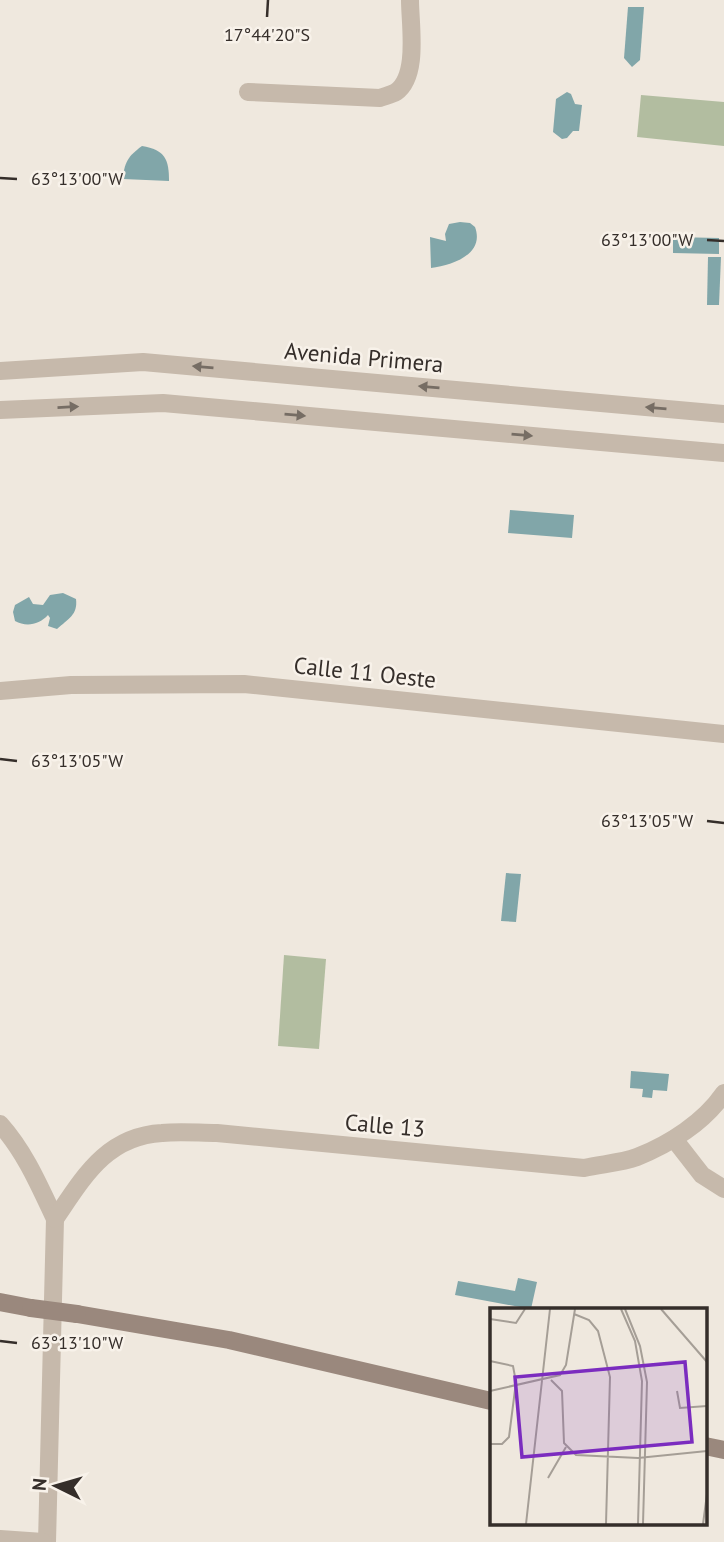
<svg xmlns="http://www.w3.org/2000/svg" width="724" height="1542" font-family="'PT Sans',sans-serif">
<rect width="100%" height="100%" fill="#efe8de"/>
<!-- green -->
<g fill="#b2bda0">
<path d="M 641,95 L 724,102 L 724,146 L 637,137 Z"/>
<path d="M 284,955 L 326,959 L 319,1049 L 278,1046 Z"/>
</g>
<!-- water -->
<g fill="#81a6a9">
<path d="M 628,7 L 644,7 L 640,60 L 632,67 L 624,58 Z"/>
<path d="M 567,92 L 571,94 L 575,104 L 582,105 L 579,131 L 573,131 L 567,138 L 562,139 L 553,132 L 556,99 Z"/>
<path d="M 142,146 C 165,150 169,159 169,181 L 123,179 C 124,163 128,156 142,146 Z"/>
<path d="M 460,222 L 470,223 L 475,227 C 485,254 453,265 431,268 L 430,237 L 446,241 L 445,234 L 449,224 Z"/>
<path d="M 673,237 L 719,238 L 719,254 L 673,253 Z"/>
<path d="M 708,257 L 721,257 L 719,305 L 707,305 Z"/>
<path d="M 510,510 L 574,515 L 572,538 L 508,533 Z"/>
<path d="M 63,593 L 76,599 C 78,615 68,619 57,629 L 48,626 L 50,618 L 48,615 C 39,625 26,627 15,621 L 13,612 L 15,605 L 29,597 L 33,604 L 43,605 L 50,595 Z"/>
<path d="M 506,873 L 521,874 L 516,922 L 501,921 Z"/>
<path d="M 631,1071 L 669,1074 L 667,1091 L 653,1090 L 652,1098 L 642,1097 L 643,1089 L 630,1088 Z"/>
<path d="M 518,1278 L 537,1282 L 531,1309 L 455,1295 L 458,1281 L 515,1291 Z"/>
</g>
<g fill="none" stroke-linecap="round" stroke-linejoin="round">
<!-- minor -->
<g stroke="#c6b9ab" stroke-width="18">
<path d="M 248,92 L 380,98 C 384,96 391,95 396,92 C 419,76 410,25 410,0"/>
<path d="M 0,371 L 143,362 L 724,414"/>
<path d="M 0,410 L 163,403 L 724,453"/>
<path d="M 0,691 L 71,685 L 244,684 L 724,734"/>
<path d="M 0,1124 C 25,1152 39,1185 55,1219 L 47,1542"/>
<path d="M 674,1139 L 702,1175 L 724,1189"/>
<path d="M 55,1219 C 83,1178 106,1136 162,1133 C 180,1131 199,1133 217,1133 L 584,1168 C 601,1164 621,1163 637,1157 C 670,1144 704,1122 724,1093"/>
<path d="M 0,1539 L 43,1542"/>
</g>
<!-- secondary -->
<g stroke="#9a887d" stroke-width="18">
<path d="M 0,1302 L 31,1308"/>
<path d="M 77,1314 L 229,1340 L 491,1401"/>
<path d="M 705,1446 L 724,1450"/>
</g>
<!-- secondary-bridge -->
<path stroke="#9a887d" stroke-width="18" d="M 31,1308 L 77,1314"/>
</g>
<!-- one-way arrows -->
<defs><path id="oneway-solid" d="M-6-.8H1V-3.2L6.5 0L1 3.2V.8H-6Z" transform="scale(1.75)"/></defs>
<g fill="#766d64">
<use href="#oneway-solid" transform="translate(203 367) rotate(-175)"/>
<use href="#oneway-solid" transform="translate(429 387) rotate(-175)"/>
<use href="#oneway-solid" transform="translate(68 407) rotate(-3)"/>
<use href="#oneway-solid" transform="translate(656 408) rotate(-175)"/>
<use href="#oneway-solid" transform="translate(295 415) rotate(5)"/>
<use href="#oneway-solid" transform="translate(522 435) rotate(5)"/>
</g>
<!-- ticks -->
<path fill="none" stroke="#352e2a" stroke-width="2.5" d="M 267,17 L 268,0M 0,178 L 17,179M 707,240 L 724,241M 0,759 L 17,761M 707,821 L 724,823M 0,1341 L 17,1343"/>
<g text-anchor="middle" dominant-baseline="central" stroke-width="5" stroke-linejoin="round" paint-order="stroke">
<!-- street labels -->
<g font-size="23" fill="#352e2a" stroke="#f8f2ea">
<text transform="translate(364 357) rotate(5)">Avenida Primera</text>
<text transform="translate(365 672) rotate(6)">Calle 11 Oeste</text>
<text transform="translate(385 1125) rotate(5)">Calle 13</text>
</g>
</g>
<!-- overview -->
<g transform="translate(490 1308)">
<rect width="217" height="217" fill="#efe8de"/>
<path fill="none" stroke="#a59e96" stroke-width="2" d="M 131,1 L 145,33 L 152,73 L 148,216M 135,1 L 150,38 L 157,74 L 153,216M 171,1 L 217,54M 84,6 L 99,12 L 108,23 L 120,69 L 116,216M 0,11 L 26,15 L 35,1M 0,53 L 23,58 L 26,74 L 19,129 L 12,136 L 0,136M 61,72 L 72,83 L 74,135 L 86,147 L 148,150 L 217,143M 0,83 L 70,67 L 76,57 L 85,1M 187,83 L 190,100 L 217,98M 58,170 L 76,139M 36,216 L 60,1M 213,216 L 217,186"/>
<path fill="#7b2cbf" fill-opacity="0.15" stroke="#7b2cbf" stroke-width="3.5" d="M 195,54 L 202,134 L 32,149 L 25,69 Z"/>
<rect width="217" height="217" fill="none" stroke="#352e2a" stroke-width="3.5"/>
</g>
<g font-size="18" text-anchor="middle" fill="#352e2a" stroke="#f8f2ea" stroke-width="5" stroke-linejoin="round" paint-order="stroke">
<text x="267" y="41">17°44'20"S</text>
<text x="77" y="185">63°13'00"W</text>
<text x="647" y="246">63°13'00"W</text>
<text x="77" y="767">63°13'05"W</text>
<text x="647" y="827">63°13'05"W</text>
<text x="77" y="1349">63°13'10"W</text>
</g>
<!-- north arrow -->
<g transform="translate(56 1486) rotate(275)" stroke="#f8f2ea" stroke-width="5" paint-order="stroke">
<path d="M0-5L12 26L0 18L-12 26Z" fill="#352e2a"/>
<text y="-10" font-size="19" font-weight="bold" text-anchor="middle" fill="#352e2a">N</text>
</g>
</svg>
